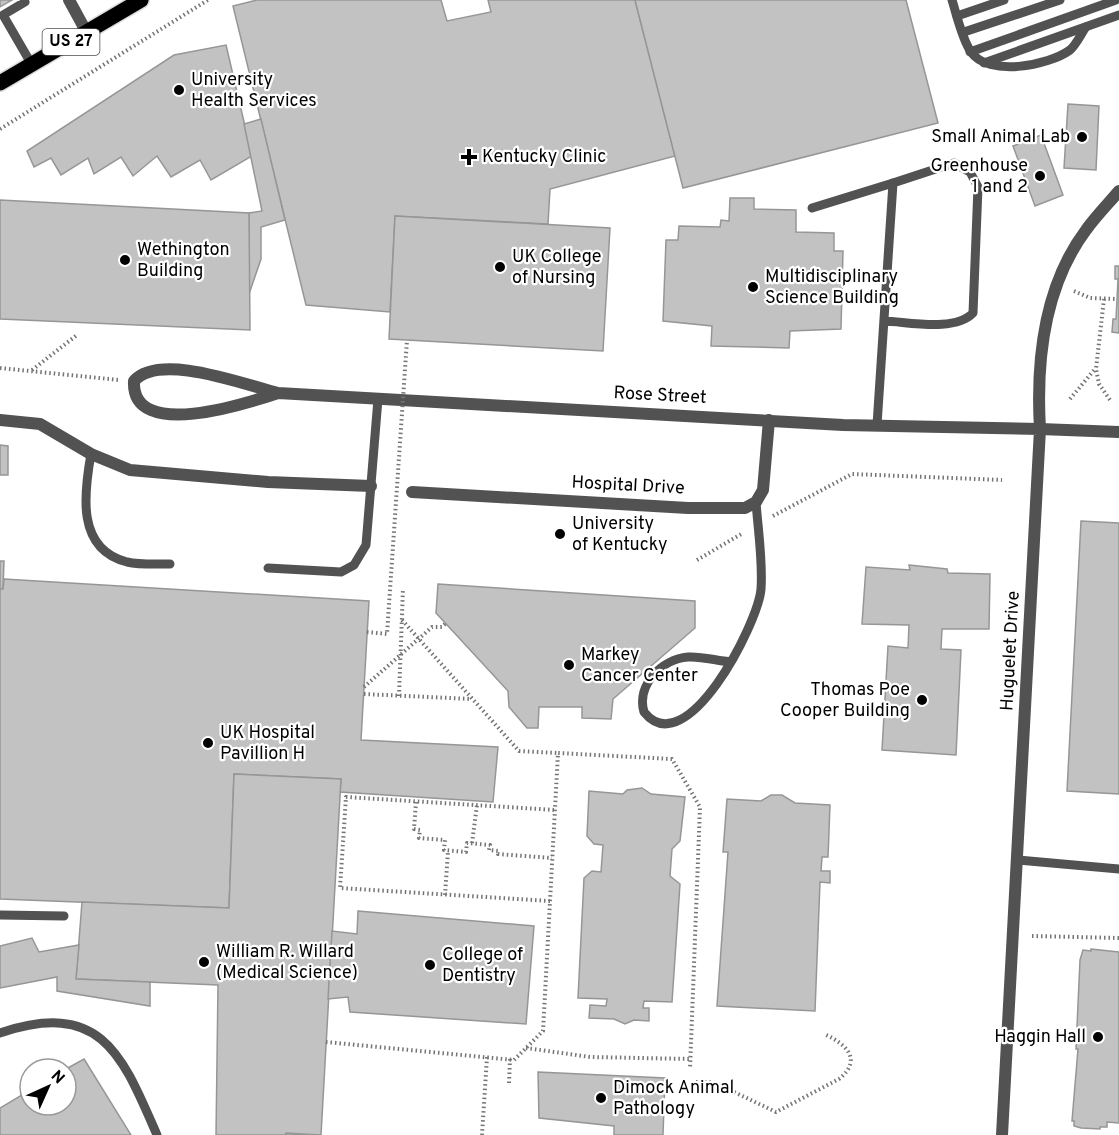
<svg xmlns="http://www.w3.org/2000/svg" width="1119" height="1135" font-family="Overpass,sans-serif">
<rect width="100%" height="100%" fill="#fff"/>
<!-- building -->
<g fill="#c2c2c2" stroke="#969696" stroke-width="1.5">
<path d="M 0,0 L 12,0 L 0,7 Z"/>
<path d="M 257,0 L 441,0 L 447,21 L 491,12 L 488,0 L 635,0 L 675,156 L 550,189 L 548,224 L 395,216 L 390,312 L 306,305 L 233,6 Z"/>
<path d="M 635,0 L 906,0 L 938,123 L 683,188 Z"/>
<path d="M 226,45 L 252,156 L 211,180 L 200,160 L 171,177 L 157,156 L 133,176 L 121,157 L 94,174 L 88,158 L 61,175 L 51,158 L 34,167 L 27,151 L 174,55 Z"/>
<path d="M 1068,104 L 1099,106 L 1096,170 L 1064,168 Z"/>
<path d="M 261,119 L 285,220 L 261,227 L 261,259 L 249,294 L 249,213 L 262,211 L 244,124 Z"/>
<path d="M 1041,135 L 1063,195 L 1035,206 L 1013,146 Z"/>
<path d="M 730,198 L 754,198 L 754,209 L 796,210 L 796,232 L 834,233 L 834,251 L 843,251 L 841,329 L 790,331 L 789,348 L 711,346 L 712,326 L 663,321 L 666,240 L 678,240 L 679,226 L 720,227 L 721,220 L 729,221 Z"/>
<path d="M 0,200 L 249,213 L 250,330 L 0,319 Z"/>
<path d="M 395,216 L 610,228 L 603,351 L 389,339 Z"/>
<path d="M 1115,266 L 1119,266 L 1119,333 L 1112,332 L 1113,319 L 1116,319 L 1118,279 L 1115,279 Z"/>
<path d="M 0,445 L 8,446 L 8,475 L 0,475 Z"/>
<path d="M 1081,521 L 1119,523 L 1119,794 L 1067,791 Z"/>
<path d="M 0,561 L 4,561 L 3,589 L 0,589 Z"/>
<path d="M 909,565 L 947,569 L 948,573 L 990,574 L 989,629 L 942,629 L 941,649 L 961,650 L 956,755 L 882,750 L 888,646 L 908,648 L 909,625 L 862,624 L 866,567 L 910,570 Z"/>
<path d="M 4,579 L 369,601 L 361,740 L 498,747 L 493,802 L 340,792 L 341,779 L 234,774 L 229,908 L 0,899 L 0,589 L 3,589 Z"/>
<path d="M 438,584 L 695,601 L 695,628 L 613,699 L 611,719 L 582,718 L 582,707 L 539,707 L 538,728 L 527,728 L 509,707 L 508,691 L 436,613 Z"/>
<path d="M 234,774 L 341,779 L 321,1135 L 216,1135 L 218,985 L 76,979 L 82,902 L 229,908 Z"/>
<path d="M 642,788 L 651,794 L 685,797 L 680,841 L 672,849 L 670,876 L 680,884 L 672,1002 L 644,1001 L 643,1008 L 649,1008 L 649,1021 L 634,1020 L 625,1024 L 614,1019 L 589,1018 L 590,1005 L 606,1006 L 607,999 L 578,998 L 584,878 L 592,871 L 601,872 L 603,845 L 594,844 L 587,836 L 589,791 L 623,794 L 627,790 Z"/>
<path d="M 771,795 L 782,795 L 795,803 L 830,805 L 828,857 L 822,857 L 821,871 L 830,871 L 830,883 L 820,882 L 815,1011 L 717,1006 L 728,852 L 723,852 L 727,799 L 761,801 Z"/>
<path d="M 358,911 L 534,926 L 526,1024 L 350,1012 L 348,997 L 328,999 L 332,931 L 357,934 Z"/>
<path d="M 32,938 L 39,952 L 79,945 L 76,979 L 150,982 L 150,1006 L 57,991 L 57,977 L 0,988 L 0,946 Z"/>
<path d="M 1091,949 L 1119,952 L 1119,1123 L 1107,1122 L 1107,1127 L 1100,1127 L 1100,1129 L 1081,1128 L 1074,1126 L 1074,1121 L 1072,1121 L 1078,1049 L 1076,1049 L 1080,960 L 1083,950 L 1091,951 Z"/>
<path d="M 84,1059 L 131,1135 L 0,1135 L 0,1108 L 30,1090 L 30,1105 L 66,1105 L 66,1069 Z"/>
<path d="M 538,1072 L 665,1078 L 663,1135 L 614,1135 L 614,1126 L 539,1118 Z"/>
<path d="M 286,1133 L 320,1135 L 285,1135 Z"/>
</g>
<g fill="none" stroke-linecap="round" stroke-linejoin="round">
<!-- primary casing -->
<g stroke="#dbdbdb" stroke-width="18">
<path id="primary" d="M 0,83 L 141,0"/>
</g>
<!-- path -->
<g stroke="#747474" stroke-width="4" stroke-dasharray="1.5 3" stroke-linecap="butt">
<path d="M 0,129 L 208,0"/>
<path d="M 1074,291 L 1090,298 L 1117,299"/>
<path d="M 1104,299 L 1096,369 L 1099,384 L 1110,400"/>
<path d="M 0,368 L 119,380"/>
<path d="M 32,370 L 77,335"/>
<path d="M 1070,399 L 1095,369"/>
<path d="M 773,516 L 852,474 L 1002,480"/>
<path d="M 697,560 L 743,533"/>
<path d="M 402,620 L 519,751 L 558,753"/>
<path d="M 364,687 L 432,627 L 442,627 L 446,623"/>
<path d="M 364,694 L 471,699"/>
<path d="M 399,696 L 403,589"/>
<path d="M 416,802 L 414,829 L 420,830 L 419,838 L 445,840 L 444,850 L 466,852 L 467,843 L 490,845 L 489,850 L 498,851 L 498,854 L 552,858"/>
<path d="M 472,843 L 477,805"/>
<path d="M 445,895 L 448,851"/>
<path d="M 550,901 L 340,888 L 346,797 L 555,810"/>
<path d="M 1032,936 L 1119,938"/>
<path d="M 326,1042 L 514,1060 L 543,1031 L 558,753 L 672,759 L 700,807 L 690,1069"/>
<path d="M 526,1048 L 590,1057 L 691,1059"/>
<path d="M 696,1082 L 713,1082 L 776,1112 L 839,1079 C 863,1060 846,1044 826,1035"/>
<path d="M 509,1083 L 510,1059"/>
<path d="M 482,1135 L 487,1057"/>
</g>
<!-- service -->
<g stroke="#525252" stroke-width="9">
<path d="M 24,0 L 25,2 L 3,15 L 32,65"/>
<path d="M 952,0 C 957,16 962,39 971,52 C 988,77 1048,66 1070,50 C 1076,45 1081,34 1086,27"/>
<path d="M 957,16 L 1004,0"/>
<path d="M 964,32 L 1060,0"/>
<path d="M 970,52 L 1116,0"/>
<path d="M 984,63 L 1119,15"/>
<path d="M 812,208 L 893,183"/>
<path d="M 877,425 L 893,183 L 954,163 L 970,172 L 978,187 L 973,313 C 955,332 909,322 885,321"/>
<path d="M 91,454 C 84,493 76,549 127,562 C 140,565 156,564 170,564"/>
<path d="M 268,568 L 341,572 L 354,565 L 366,545 L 378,399"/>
<path d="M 731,662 C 717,661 702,656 688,657 C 662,659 636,685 644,712 C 686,765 758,624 761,589 C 763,561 758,530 756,502"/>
<path d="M 1018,860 L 1119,869"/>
<path d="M 0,915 L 64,916"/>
<path d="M 0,1033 C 102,999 122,1055 157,1135"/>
</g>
<!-- pedestrian -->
<path stroke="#525252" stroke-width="12" d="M 1040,429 L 1119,432"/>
<!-- minor -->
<g stroke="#525252" stroke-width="12">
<path d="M 69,0 L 87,33"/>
<path d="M 278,393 C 248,403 131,442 134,381 C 160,352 245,385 278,393 L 843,425 L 1040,429 L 1002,1135"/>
<path d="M 0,420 L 40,424 L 91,454 L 130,470 L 268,482 L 371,486"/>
<path d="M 412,492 L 688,508 L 745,508 L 756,502 L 763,490 L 769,420"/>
</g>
<!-- tertiary -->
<path stroke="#525252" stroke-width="12" d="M 1040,429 C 1036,361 1044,286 1086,230 C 1096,216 1108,204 1119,191"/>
<!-- primary -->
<use href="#primary" stroke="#000" stroke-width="15"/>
<!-- path-bridge -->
<path stroke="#747474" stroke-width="4" stroke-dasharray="1.5 3" stroke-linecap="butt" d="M 367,632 L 387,634 L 407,340"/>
</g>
<!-- markers -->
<g fill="#000" stroke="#fff" stroke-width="2">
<circle cx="179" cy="90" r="6"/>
<circle cx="1082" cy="137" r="6"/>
<path d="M466 148h6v6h6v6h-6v6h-6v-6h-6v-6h6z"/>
<circle cx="1040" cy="176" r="6"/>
<circle cx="125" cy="260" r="6"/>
<circle cx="500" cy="267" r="6"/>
<circle cx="753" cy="287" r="6"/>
<circle cx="560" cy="534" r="6"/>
<circle cx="569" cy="665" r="6"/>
<circle cx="922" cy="700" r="6"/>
<circle cx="208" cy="743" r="6"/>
<circle cx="204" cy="962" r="6"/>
<circle cx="430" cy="965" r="6"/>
<circle cx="1098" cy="1037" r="6"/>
<circle cx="601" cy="1098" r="6"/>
</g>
<g text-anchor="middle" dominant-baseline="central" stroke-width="4.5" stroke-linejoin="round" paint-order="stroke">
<!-- shield labels -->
<rect fill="#fff" stroke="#4c4c4c" stroke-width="1.5" x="42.5" y="29" width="57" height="26" rx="4.5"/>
<g font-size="16" font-weight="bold" fill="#000">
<text x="71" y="42">US 27</text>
</g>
<!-- poi labels -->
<g font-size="18" fill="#000" stroke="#fff" text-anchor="start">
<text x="191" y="80">University<tspan x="191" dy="21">Health Services</tspan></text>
<text x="1070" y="137" text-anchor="end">Small Animal Lab</text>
<text x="482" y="157">Kentucky Clinic</text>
<text x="1028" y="166" text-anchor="end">Greenhouse<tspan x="1028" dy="21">1 and 2</tspan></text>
<text x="137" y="250">Wethington<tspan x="137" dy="21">Building</tspan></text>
<text x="512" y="257">UK College<tspan x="512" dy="21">of Nursing</tspan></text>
<text x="765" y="277">Multidisciplinary<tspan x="765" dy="21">Science Building</tspan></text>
<text x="572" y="524">University<tspan x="572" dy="21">of Kentucky</tspan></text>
<text x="581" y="655">Markey<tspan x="581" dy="21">Cancer Center</tspan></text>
<text x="910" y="690" text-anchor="end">Thomas Poe<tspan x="910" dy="21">Cooper Building</tspan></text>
<text x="220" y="733">UK Hospital<tspan x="220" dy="21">Pavillion H</tspan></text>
<text x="216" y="952">William R. Willard<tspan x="216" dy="21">(Medical Science)</tspan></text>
<text x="442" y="955">College of<tspan x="442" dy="21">Dentistry</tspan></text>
<text x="1086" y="1037" text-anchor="end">Haggin Hall</text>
<text x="613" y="1088">Dimock Animal<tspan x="613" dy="21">Pathology</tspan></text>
</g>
<!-- street labels -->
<g font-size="18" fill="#000" stroke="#fff">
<text transform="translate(660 396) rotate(3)">Rose Street</text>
<text transform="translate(628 486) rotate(3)">Hospital Drive</text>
<text transform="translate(1011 651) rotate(-87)">Huguelet Drive</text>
</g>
</g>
<!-- north arrow -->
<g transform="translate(48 1087) rotate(45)"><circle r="28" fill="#ffffff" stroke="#999999" stroke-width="1.5"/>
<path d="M0-4.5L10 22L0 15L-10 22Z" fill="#000000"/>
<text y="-9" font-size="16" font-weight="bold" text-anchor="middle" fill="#000000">N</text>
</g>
</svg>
